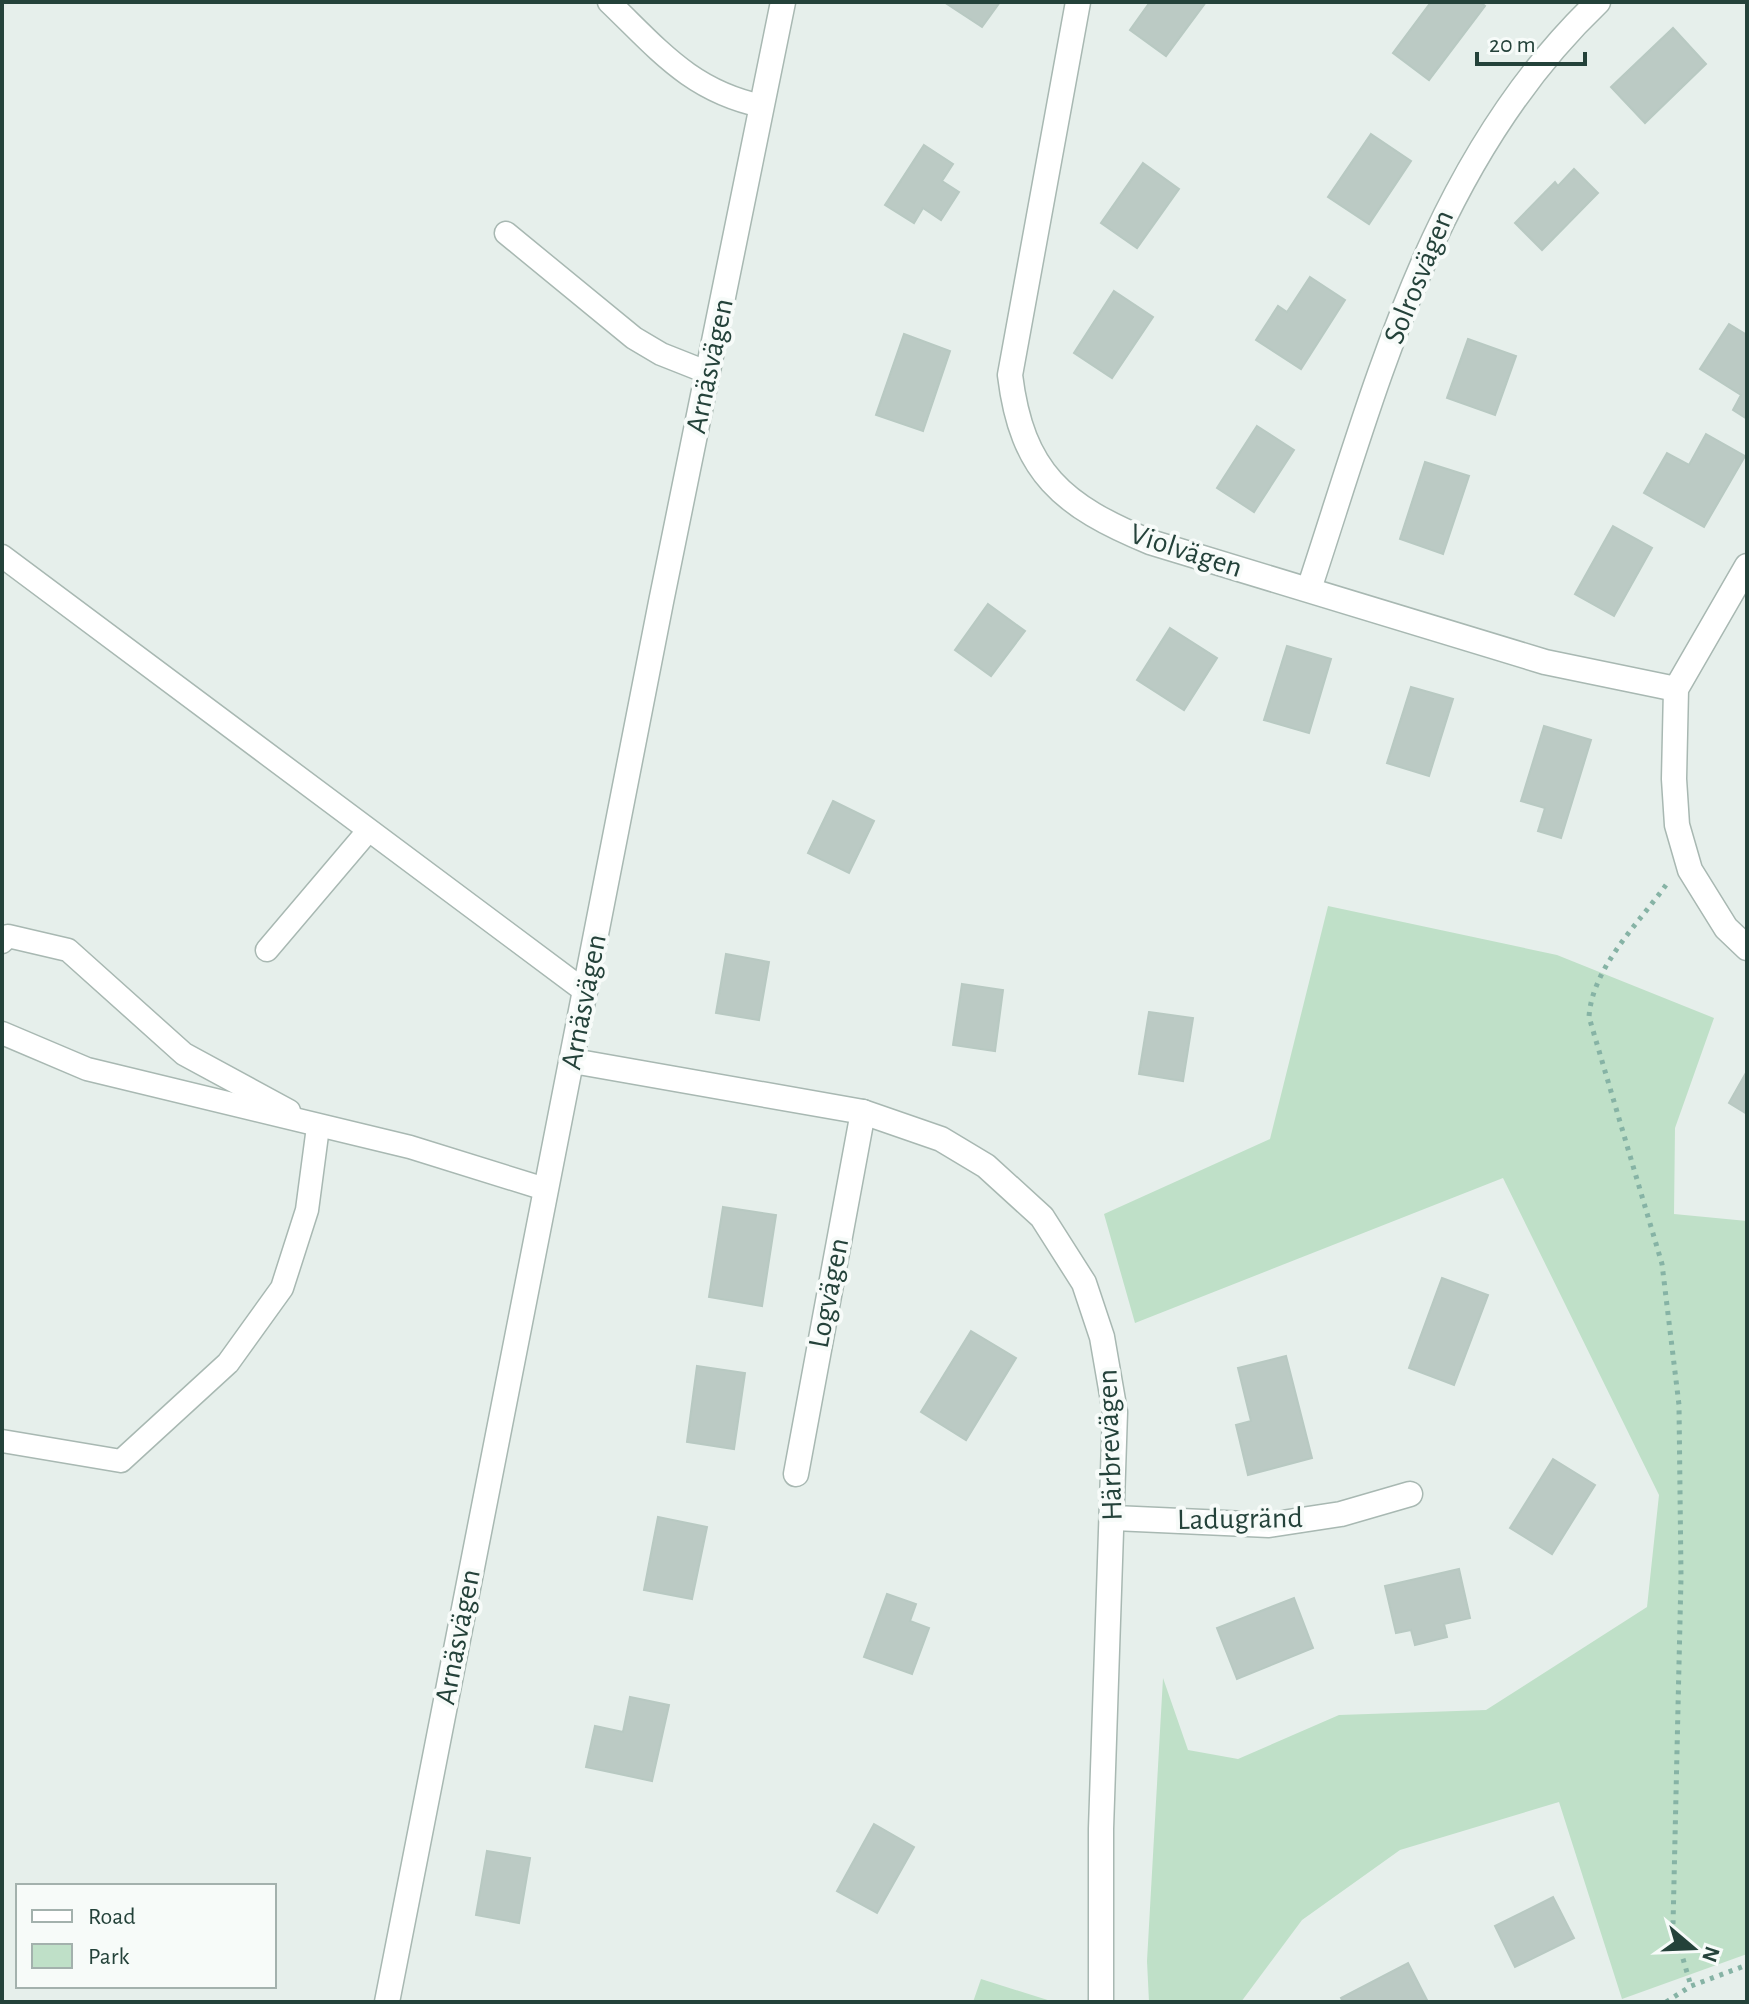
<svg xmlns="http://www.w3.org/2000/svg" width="1749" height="2004" font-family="'Alegreya Sans',sans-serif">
<rect width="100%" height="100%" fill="#e6efeb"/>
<!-- green -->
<g fill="#bfe0c8">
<path d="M 1328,906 L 1557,955 L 1714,1018 L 1675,1128 L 1674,1214 L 1747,1221 L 1747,1954 L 1622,1999 L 1559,1802 L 1400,1850 L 1302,1920 L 1241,2002 L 1149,2002 L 1147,1961 L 1163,1678 L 1188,1750 L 1238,1759 L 1339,1715 L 1486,1710 L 1647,1607 L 1659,1495 L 1503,1178 L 1135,1323 L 1104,1214 L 1270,1139 Z"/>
<path d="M 981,1979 L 1054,2002 L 973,2002 Z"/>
</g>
<!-- building -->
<g fill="#bbcac4" stroke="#b8c9c2" stroke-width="2">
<path d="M 944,2 L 1000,2 L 982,27 Z"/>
<path d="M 1150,2 L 1206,2 L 1166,56 L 1130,30 Z"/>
<path d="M 1431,2 L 1480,2 L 1485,6 L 1429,80 L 1393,53 Z"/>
<path d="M 1673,28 L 1706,64 L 1645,123 L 1611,87 Z"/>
<path d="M 1371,134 L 1411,161 L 1369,224 L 1328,197 Z"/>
<path d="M 924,145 L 953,164 L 942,181 L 959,192 L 941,220 L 923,208 L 914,223 L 885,205 Z"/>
<path d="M 1143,163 L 1179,189 L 1137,248 L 1101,223 Z"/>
<path d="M 1574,169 L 1598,193 L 1542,250 L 1515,223 L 1555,182 L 1558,186 Z"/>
<path d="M 1310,277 L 1345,300 L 1301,369 L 1256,340 L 1278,306 L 1287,312 Z"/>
<path d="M 1114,291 L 1153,317 L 1112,378 L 1074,353 Z"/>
<path d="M 1729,324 L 1747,335 L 1747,419 L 1733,410 L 1741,395 L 1700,369 Z"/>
<path d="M 904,334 L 950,351 L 923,431 L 876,415 Z"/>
<path d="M 1468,339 L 1516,356 L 1495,415 L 1447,398 Z"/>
<path d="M 1257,426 L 1294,450 L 1254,512 L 1217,488 Z"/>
<path d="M 1706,434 L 1745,456 L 1704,527 L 1644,493 L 1667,453 L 1689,465 Z"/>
<path d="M 1425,462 L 1469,476 L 1443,554 L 1400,539 Z"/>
<path d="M 1613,526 L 1652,548 L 1614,616 L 1575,594 Z"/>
<path d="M 988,604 L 1025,631 L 991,676 L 955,650 Z"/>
<path d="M 1170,628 L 1217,658 L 1184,710 L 1137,680 Z"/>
<path d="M 1287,646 L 1331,659 L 1309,733 L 1264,720 Z"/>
<path d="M 1411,687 L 1453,699 L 1429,776 L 1387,763 Z"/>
<path d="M 1544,726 L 1591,740 L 1561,838 L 1538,831 L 1545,808 L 1521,801 Z"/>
<path d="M 833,801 L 874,821 L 849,873 L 808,853 Z"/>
<path d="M 726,954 L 769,962 L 759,1020 L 716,1013 Z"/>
<path d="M 962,984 L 1003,990 L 995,1051 L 953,1045 Z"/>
<path d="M 1149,1012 L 1193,1018 L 1183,1081 L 1139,1074 Z"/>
<path d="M 1747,1071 L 1747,1114 L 1729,1103 Z"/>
<path d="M 723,1207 L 776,1215 L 762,1306 L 709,1297 Z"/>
<path d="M 1442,1278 L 1488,1295 L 1454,1385 L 1409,1368 Z"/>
<path d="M 971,1331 L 1016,1358 L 966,1440 L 921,1412 Z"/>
<path d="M 1286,1356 L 1312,1458 L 1248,1475 L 1236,1425 L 1251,1421 L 1238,1368 Z"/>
<path d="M 697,1366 L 745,1373 L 734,1449 L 687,1442 Z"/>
<path d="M 1553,1459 L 1595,1485 L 1552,1554 L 1510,1528 Z"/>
<path d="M 658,1517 L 707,1527 L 692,1599 L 644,1590 Z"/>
<path d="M 1459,1569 L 1470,1618 L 1444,1624 L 1447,1637 L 1415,1645 L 1411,1630 L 1396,1633 L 1385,1586 Z"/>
<path d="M 887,1594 L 916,1604 L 910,1621 L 929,1628 L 912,1674 L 864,1657 Z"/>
<path d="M 1294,1598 L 1313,1648 L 1237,1679 L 1217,1628 Z"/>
<path d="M 630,1697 L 669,1705 L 652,1781 L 586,1767 L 595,1726 L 623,1732 Z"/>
<path d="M 874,1824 L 914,1847 L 877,1913 L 837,1891 Z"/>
<path d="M 487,1851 L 530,1858 L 519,1923 L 476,1915 Z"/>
<path d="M 1553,1897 L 1574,1938 L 1515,1967 L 1495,1926 Z"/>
<path d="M 1408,1963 L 1428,2002 L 1343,2002 L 1341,1998 Z"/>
</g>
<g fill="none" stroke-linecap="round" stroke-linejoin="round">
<!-- service casing -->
<g stroke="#a8b8b2" stroke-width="25">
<g id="service">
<path d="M 609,2 C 659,50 691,91 762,106"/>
<path d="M 506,233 L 634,338 L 661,354 L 709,373"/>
<path d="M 2,556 L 586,992"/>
<path d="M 2,942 L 8,936 L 68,950 L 184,1054 L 289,1111"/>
<path d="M 267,950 L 368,831"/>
<path d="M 2,1033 L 87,1069 L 410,1147 L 545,1189"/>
<path d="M 2,1441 L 121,1461 L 228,1363 L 282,1288 L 307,1210 L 318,1127"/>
</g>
</g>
<!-- minor casing -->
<g stroke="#a8b8b2" stroke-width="27">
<g id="minor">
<path d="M 1078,2 L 1010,375 C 1022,473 1063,506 1150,542 L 1545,662 L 1676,689"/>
<path d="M 1747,566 L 1676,689 L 1674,779 L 1677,825 L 1690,870 L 1726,928 L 1747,948"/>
<path d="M 1309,589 C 1378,381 1433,159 1598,2"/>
<path d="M 573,1061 L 863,1112 L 941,1139 L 986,1166 L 1042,1217 L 1084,1283 L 1102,1337 L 1115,1412 L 1101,1829 L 1101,2002"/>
<path d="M 796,1474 L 863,1112"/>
<path d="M 1114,1518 L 1269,1525 L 1341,1514 L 1410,1494"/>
</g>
</g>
<!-- tertiary casing -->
<g stroke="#a8b8b2" stroke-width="27">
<path id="tertiary" d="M 387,2002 L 661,602 L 783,2"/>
</g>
<!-- path -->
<g stroke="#86b3a5" stroke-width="5" stroke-dasharray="4 6" stroke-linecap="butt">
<path d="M 1666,885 C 1638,924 1592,968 1589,1017 L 1662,1264 L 1679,1405 L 1681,1577 L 1673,1925 L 1691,1986"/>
<path d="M 1666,2002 L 1691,1986 L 1747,1965"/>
</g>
<!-- service -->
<use href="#service" stroke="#fff" stroke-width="22"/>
<!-- minor -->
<use href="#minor" stroke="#fff" stroke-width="24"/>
<!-- tertiary -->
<use href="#tertiary" stroke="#fff" stroke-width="24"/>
</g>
<g text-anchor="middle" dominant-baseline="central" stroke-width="8" stroke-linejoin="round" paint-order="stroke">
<!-- street labels -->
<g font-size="30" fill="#24423a" stroke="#f7fbf9">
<text transform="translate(1419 277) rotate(-68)">Solrosvägen</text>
<text transform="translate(710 366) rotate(-78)">Arnäsvägen</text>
<text transform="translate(1186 551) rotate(18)">Violvägen</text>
<text transform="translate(584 1002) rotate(-79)">Arnäsvägen</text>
<text transform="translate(829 1293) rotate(-79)">Logvägen</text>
<text transform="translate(1110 1445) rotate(-92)">Härbrevägen</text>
<text transform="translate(1240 1519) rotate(-1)">Ladugränd</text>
<text transform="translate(458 1637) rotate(-79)">Arnäsvägen</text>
</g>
</g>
<!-- border -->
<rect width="1749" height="2004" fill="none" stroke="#24423a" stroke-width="8"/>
<!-- legend -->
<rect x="16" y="1884" width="260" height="104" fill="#f7fbf9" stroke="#a3b1ad" stroke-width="2"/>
<rect x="32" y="1910" width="40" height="12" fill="#ffffff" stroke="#a3b1ad" stroke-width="2"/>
<text x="88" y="1924" font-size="24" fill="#24423a">Road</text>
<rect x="32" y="1944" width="40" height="24" fill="#bfe0c8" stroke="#a3b1ad" stroke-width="2"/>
<text x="88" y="1964" font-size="24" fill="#24423a">Park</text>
<!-- north arrow -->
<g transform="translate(1693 1948) rotate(109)" stroke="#f7fbf9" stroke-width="6" paint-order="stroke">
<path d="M0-6L14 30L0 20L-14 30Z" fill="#24423a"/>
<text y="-12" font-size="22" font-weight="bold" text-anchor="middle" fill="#24423a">N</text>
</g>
<!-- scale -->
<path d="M1477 52v12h108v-12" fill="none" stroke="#24423a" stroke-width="4"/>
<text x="1489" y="52" font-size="24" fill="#24423a" stroke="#f7fbf9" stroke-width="6" paint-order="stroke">20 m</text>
</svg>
